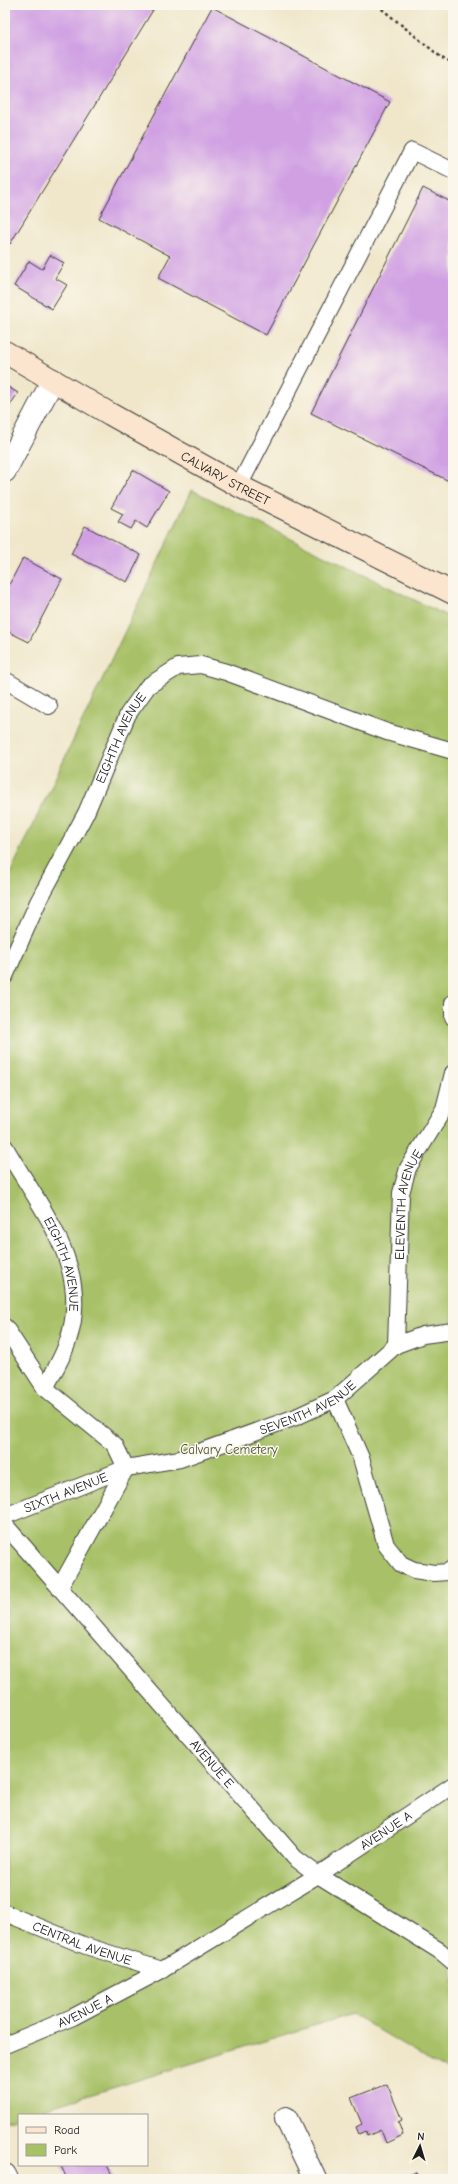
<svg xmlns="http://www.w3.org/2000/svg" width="458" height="2184" font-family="'Comic Neue',sans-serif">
<rect width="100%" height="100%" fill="#fbf7ec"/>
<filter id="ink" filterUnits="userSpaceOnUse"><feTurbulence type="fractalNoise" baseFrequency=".025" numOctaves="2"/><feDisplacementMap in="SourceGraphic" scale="8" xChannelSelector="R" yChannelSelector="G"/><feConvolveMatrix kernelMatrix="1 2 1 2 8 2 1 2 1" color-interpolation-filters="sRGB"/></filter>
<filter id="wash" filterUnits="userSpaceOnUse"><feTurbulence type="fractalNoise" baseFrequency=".012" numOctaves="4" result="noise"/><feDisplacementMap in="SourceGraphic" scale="16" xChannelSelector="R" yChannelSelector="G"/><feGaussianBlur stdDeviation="0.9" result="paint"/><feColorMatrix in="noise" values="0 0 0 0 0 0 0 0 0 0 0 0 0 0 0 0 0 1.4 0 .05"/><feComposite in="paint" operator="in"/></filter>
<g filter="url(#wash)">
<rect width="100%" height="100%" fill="#f0e7cb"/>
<!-- green -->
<path fill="#a8c167" stroke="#626e42" d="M 192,490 L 453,619 L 453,2074 L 352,2014 L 5,2121 L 5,884 Z"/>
<g id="blocks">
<!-- building -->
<g fill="#d0a0e3">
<path d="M 5,5 L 156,5 L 10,244 L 5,241 Z"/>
<path d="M 212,7 L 390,102 L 266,335 L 158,278 L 170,256 L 99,218 Z"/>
<path d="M 423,188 L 453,203 L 453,483 L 311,413 Z"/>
<path d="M 50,255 L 64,263 L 55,278 L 67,285 L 52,309 L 14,286 L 29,261 L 42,269 Z"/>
<path d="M 5,385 L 18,393 L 5,413 Z"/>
<path d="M 133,470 L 169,491 L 147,528 L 136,521 L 131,529 L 118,522 L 123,514 L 111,508 Z"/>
<path d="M 85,526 L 141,555 L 127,582 L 71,554 Z"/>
<path d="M 23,558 L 62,579 L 29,642 L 5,630 L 5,582 L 9,585 Z"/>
<path d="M 387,2084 L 402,2120 L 398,2122 L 403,2135 L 386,2143 L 381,2130 L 367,2136 L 366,2131 L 359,2134 L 356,2127 L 362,2124 L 351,2098 Z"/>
<path d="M 64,2165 L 107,2165 L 114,2179 L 67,2179 L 61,2166 Z"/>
<path d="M 416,2172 L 419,2179 L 401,2179 Z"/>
</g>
</g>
</g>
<g filter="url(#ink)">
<use href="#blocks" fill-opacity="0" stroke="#3c3a36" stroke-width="1"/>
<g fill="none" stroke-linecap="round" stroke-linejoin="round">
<!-- lane casing -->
<g stroke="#3c3a36" stroke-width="18">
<g id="lane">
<path d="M 239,486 L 412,151 L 453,171"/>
<path d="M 5,680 L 49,706"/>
<path id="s1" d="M 5,976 L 38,902 L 86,813 L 128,714 L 148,686 L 178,667 L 201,665 L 226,672 L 387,732 L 453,751"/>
<path d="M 453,1003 L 453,1017"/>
<path id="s2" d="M 5,1147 C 39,1207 93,1267 68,1341 C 63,1357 53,1373 45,1388"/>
<path d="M 5,1327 L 45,1388 L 115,1445 L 126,1468"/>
<path id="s3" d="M 396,1345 L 401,1193 L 408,1168 L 444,1109 L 453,1073"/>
<path d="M 335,1399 L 361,1458 L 386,1545 L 401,1564 L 414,1570 L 434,1573 L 448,1572 L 453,1568"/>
<path id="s4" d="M 5,1516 L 126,1468 L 180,1459 L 296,1417 L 335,1399 L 396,1345 L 423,1335 L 453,1331"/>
<path id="s5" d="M 5,1525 L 295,1858 L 318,1875 L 440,1951 L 453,1962"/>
<path d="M 60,1587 L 126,1468"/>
<path id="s6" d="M 5,1913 L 86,1946 L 162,1970"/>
<path id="s7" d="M 5,2045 L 73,2017 L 162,1970 L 318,1875 L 453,1785"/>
</g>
</g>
<!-- street casing -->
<g stroke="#3c3a36" stroke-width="24">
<g id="street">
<path d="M 5,471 L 53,380"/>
<path d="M 286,2118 L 315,2179"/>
<path d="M 5,2175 L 7,2179"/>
</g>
</g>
<!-- secondary casing -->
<g stroke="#3c3a36" stroke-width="24">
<g id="secondary">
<path id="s8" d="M 5,352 L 110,414 L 239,486 L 453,593"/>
</g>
</g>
<!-- path -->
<path stroke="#3c3a36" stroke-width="2.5" stroke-dasharray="3 3" stroke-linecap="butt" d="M 377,5 L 442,58 L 453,64"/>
<!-- lane -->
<use href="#lane" stroke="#fff" stroke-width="16"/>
<!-- street -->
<use href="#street" stroke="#fff" stroke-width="22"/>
<!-- secondary -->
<use href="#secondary" stroke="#fbe5cf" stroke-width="22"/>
</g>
</g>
<g text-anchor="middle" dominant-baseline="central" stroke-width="3" stroke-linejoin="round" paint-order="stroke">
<!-- street labels -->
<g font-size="13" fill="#1c1c1c" stroke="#fbf7ec">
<text stroke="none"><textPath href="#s8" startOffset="254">CALVARY STREET</textPath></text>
<text stroke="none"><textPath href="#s1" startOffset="265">EIGHTH AVENUE</textPath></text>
<text stroke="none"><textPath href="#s3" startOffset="142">ELEVENTH AVENUE</textPath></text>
<text stroke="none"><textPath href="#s2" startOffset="132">EIGHTH AVENUE</textPath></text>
<text stroke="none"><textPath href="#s4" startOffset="323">SEVENTH AVENUE</textPath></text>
<text stroke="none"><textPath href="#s4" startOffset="65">SIXTH AVENUE</textPath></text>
<text stroke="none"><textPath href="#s5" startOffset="316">AVENUE E</textPath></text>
<text stroke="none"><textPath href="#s7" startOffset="438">AVENUE A</textPath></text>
<text stroke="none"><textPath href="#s6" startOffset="83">CENTRAL AVENUE</textPath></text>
<text stroke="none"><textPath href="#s7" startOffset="87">AVENUE A</textPath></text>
</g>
<!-- park labels -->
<g font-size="13" fill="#4d5636" stroke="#fbf7ec">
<text x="229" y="1449">Calvary Cemetery</text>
</g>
</g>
<!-- margin -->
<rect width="458" height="2184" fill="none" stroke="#fbf7ec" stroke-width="20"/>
<!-- legend -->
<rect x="18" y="2114" width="130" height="52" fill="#fbf7ec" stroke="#a29f99"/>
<rect x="26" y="2127" width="20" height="6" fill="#fbe5cf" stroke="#a29f99"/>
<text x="54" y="2134" font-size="12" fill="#1c1c1c">Road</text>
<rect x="26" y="2144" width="20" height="12" fill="#a8c167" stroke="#a29f99"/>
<text x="54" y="2154" font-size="12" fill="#1c1c1c">Park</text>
<!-- north arrow -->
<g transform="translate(420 2146) rotate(5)" stroke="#fbf7ec" stroke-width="3" paint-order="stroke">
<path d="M0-3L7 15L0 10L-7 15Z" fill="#1c1c1c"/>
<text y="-6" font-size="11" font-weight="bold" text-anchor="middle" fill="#1c1c1c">N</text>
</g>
</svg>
